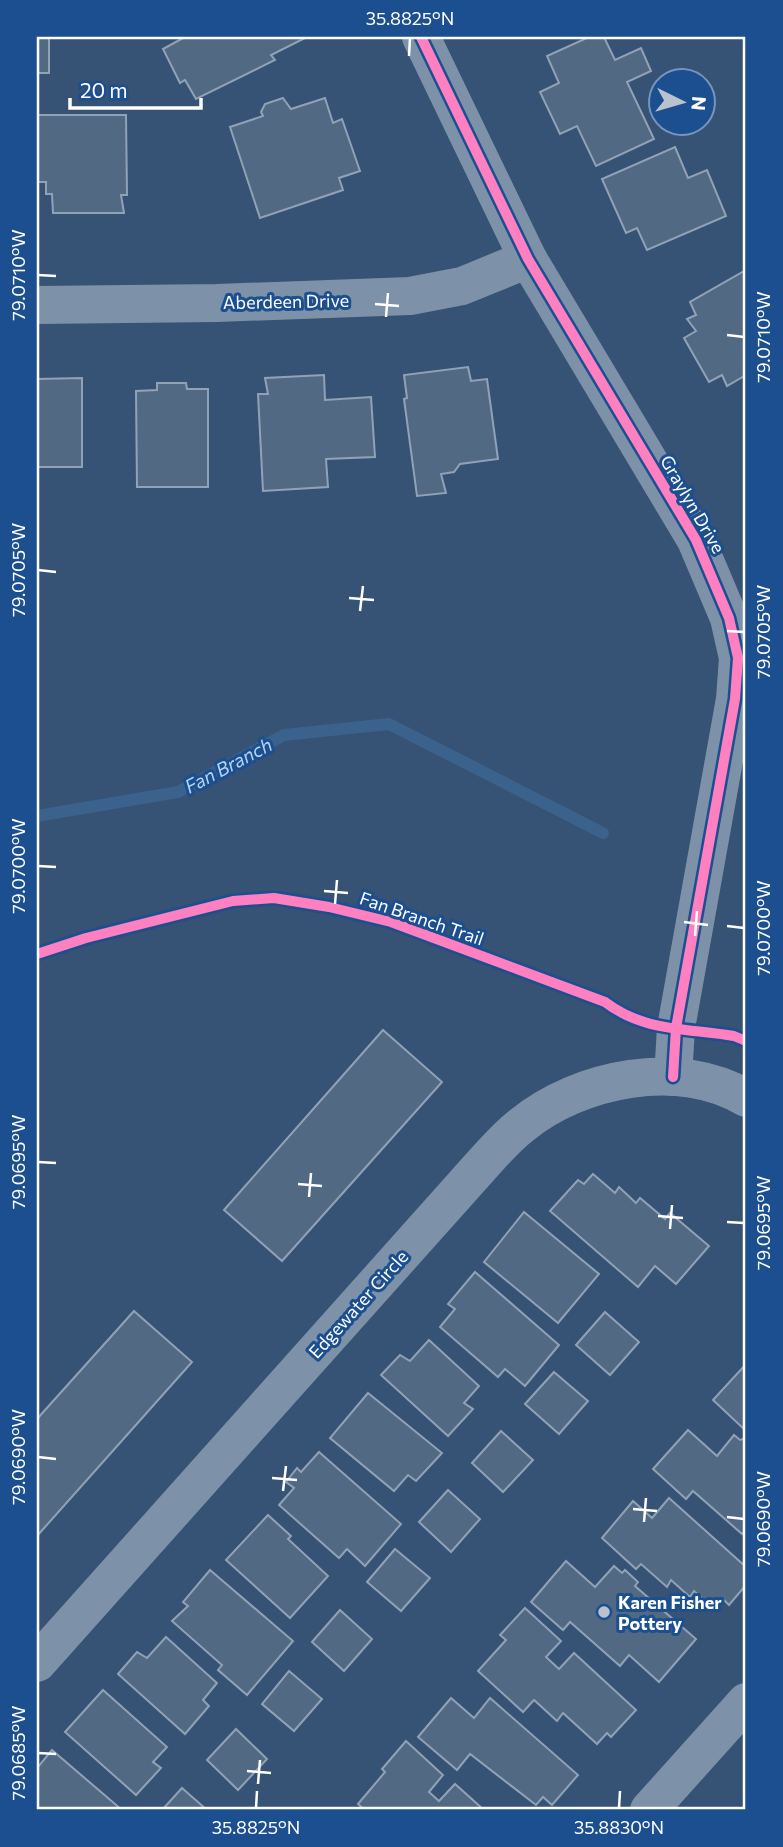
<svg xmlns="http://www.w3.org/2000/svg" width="783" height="1847" font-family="Commissioner,sans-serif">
<rect width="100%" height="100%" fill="#365274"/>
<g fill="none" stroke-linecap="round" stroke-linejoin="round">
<!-- stream -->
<path stroke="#3b618d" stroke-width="12" d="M 37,816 L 178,792 L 284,735 L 389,724 L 603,833"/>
</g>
<!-- building -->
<g fill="#526984" stroke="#92a2b6" stroke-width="2">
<rect x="37" y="37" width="12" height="36"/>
<path d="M 185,37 L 184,37 L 307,37 L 271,55 L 275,60 L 196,99 L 185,80 L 180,83 L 163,49 Z"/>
<path d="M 589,37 L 604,37 L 615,60 L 641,48 L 651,71 L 627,82 L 654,139 L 596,166 L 577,126 L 560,134 L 540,92 L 559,83 L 547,56 Z"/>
<path d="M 283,98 L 291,109 L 325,98 L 333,123 L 342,119 L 360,171 L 339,178 L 343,190 L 260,218 L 230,127 L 263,116 L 261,112 L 265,104 Z"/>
<path d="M 37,115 L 126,115 L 127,195 L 121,195 L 124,213 L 53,213 L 52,194 L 46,194 L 46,182 L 37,182 Z"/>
<path d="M 675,147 L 688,178 L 707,170 L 726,216 L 647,250 L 637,228 L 626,233 L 602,179 Z"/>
<path d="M 746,270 L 746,375 L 727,386 L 722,375 L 709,382 L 684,338 L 696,331 L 687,319 L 696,315 L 690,302 Z"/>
<path d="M 468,367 L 471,381 L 487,379 L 498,459 L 460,464 L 454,472 L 441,474 L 446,493 L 417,496 L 404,399 L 407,398 L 404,375 Z"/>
<path d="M 324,375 L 325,400 L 371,397 L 375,457 L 326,459 L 328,487 L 263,491 L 258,394 L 268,394 L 265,378 Z"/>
<path d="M 82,378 L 82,467 L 37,467 L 37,489 L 37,379 Z"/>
<path d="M 157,383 L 186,383 L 187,389 L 208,389 L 208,487 L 137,487 L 136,391 L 157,390 Z"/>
<path d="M 383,1030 L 442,1082 L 282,1261 L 224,1210 Z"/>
<path d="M 593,1174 L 615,1193 L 619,1187 L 636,1203 L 640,1198 L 665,1219 L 670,1213 L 709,1246 L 676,1284 L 655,1266 L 638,1287 L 550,1211 L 578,1180 L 584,1184 Z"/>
<path d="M 524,1212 L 599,1274 L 558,1323 L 484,1262 Z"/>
<path d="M 475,1272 L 559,1345 L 525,1386 L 505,1369 L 498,1377 L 440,1327 L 455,1309 L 448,1304 Z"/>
<path d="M 134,1311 L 192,1362 L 37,1536 L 37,1419 Z"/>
<path d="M 605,1312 L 639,1342 L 610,1375 L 576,1345 Z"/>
<path d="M 429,1340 L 479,1386 L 464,1403 L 473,1409 L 448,1436 L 381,1375 L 400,1355 L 410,1361 Z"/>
<path d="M 746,1364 L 746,1431 L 713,1400 Z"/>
<path d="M 554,1372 L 588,1401 L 559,1434 L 525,1404 Z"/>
<path d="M 368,1393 L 442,1453 L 416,1481 L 408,1475 L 394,1491 L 330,1438 Z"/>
<path d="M 688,1430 L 717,1456 L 734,1435 L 740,1440 L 746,1438 L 746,1529 L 742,1534 L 693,1491 L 686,1499 L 653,1469 Z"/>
<path d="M 501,1431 L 533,1460 L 503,1492 L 472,1463 Z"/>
<path d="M 319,1452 L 401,1524 L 365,1566 L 347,1549 L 339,1558 L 279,1505 L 294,1488 L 286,1482 L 297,1468 L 301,1472 Z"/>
<path d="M 448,1490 L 480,1519 L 451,1552 L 419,1522 Z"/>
<path d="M 669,1498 L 746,1567 L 746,1585 L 729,1605 L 724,1600 L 716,1610 L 694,1591 L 690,1597 L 671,1580 L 667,1587 L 641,1564 L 636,1569 L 602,1538 L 633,1501 L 652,1518 Z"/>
<path d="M 268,1515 L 291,1536 L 288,1539 L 328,1576 L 290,1618 L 226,1560 Z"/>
<path d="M 395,1549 L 430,1578 L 401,1611 L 367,1582 Z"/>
<path d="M 566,1561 L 595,1587 L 614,1566 L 622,1573 L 625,1570 L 638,1582 L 635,1586 L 696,1639 L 659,1682 L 629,1655 L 620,1666 L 570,1622 L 563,1630 L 531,1602 Z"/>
<path d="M 210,1570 L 293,1641 L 247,1695 L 218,1670 L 222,1665 L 172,1621 L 188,1606 L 183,1602 Z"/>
<path d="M 525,1608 L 561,1641 L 546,1657 L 559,1669 L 574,1653 L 636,1710 L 611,1737 L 607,1733 L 597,1744 L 563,1713 L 557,1721 L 534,1700 L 523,1712 L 478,1671 L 506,1640 L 500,1635 Z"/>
<path d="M 340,1610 L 372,1639 L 344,1671 L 312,1642 Z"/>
<path d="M 166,1637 L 217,1683 L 203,1700 L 209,1706 L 185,1734 L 118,1674 L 137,1652 L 147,1658 Z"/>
<path d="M 289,1671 L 322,1699 L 294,1731 L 262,1704 Z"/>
<path d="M 103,1690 L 167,1747 L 153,1762 L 161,1768 L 136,1795 L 65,1732 Z"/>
<path d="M 451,1698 L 474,1718 L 490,1698 L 578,1775 L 552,1805 L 543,1797 L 536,1805 L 470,1754 L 457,1770 L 418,1737 Z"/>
<path d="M 236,1729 L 267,1759 L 238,1790 L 207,1760 Z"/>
<path d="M 406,1741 L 443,1775 L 429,1792 L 439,1801 L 455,1784 L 484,1810 L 365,1810 L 358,1804 L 385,1772 L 382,1769 Z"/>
<path d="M 52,1750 L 122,1810 L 37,1810 L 37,1768 Z"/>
<path d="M 182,1788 L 207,1810 L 162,1810 Z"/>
</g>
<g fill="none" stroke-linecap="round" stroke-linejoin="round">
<!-- minor -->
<g stroke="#7d92a8" stroke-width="38">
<path d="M 421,37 L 528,259 L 696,540 L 729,618 L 738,658 L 735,699 L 676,1028 L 673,1077"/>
<path d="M 37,305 L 217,303 L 410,296 L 462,286 L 528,259"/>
<path d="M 37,1663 L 480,1167 C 493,1153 506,1137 522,1125 C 580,1078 679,1058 746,1098"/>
<path d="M 649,1810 L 746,1702"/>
</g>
<!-- cycleway casing -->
<g stroke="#1b4f8f" stroke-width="15">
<g id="cycleway">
<path d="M 421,37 L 528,259 L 696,540 L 729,618 L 738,658 L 735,699 L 676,1028 L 673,1077"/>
<path d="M 37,954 L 86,938 L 233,901 L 274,898 L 329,907 L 391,922 L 605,1002 C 644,1032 687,1028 734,1036 L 746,1041"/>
</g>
</g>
<!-- cycleway -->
<use href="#cycleway" stroke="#ff80c0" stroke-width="10"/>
</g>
<!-- ticks -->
<path fill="none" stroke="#fff" stroke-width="2.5" d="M 409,56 L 410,38M 38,275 L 56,276M 375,304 L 399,306M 386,317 L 388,293M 727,335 L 744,337M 38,570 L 56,572M 349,598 L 374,600M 360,611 L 363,586M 727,631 L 744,632M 38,866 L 56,867M 324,891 L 348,893M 335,904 L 337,880M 684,922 L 708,925M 727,926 L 744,928M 695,936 L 697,911M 38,1162 L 56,1163M 298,1184 L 322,1186M 309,1197 L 311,1173M 658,1216 L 683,1218M 727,1222 L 744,1223M 670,1229 L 672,1205M 38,1457 L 56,1459M 272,1478 L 297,1480M 283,1491 L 286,1466M 633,1509 L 657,1511M 727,1517 L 744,1519M 644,1522 L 646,1498M 38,1753 L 56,1754M 247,1771 L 271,1773M 258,1784 L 260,1760M 256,1808 L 257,1791M 619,1808 L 620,1791"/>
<!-- markers -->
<circle fill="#b9c2ce" stroke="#1b4f8f" stroke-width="2.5" cx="604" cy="1612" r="7"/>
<g text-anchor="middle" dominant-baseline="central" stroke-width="6" stroke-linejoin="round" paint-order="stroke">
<!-- street labels -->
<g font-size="18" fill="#fff" stroke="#1b4f8f">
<text transform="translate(286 301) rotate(-1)">Aberdeen Drive</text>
<text transform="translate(693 504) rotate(60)">Graylyn Drive</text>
<text transform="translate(422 918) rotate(19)">Fan Branch Trail</text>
<text transform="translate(358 1304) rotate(-48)">Edgewater Circle</text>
</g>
<!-- poi labels -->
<g font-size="18" font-weight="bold" fill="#fff" stroke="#1b4f8f" text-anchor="start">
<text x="618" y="1602">Karen Fisher<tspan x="618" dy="21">Pottery</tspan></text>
</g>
<!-- water labels -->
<g font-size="19" font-style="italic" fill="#b5d3f5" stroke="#1b4f8f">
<text transform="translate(228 765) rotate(-28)">Fan Branch</text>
</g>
</g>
<!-- border -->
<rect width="783" height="1847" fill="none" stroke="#1b4f8f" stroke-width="77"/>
<!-- north arrow -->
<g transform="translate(682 102) rotate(95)"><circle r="33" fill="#1b4f8f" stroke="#7695bc" stroke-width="2"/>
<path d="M0-5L12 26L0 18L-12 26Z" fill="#b9c2ce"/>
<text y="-10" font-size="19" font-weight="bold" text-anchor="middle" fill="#ffffff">N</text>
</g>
<!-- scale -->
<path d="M70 98v10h131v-10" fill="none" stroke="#ffffff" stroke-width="3.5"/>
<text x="80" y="98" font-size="21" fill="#ffffff" stroke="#1b4f8f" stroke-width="5" paint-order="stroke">20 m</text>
<rect x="38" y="38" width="706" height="1770" fill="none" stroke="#fff" stroke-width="2.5"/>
<g font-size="18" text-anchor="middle" fill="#fff">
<text x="410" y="25">35.8825°N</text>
<text transform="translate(19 275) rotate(-90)" y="6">79.0710°W</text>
<text transform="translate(764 337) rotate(-90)" y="6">79.0710°W</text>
<text transform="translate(19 570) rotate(-90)" y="6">79.0705°W</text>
<text transform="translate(764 632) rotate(-90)" y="6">79.0705°W</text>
<text transform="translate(19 866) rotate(-90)" y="6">79.0700°W</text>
<text transform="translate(764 928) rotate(-90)" y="6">79.0700°W</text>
<text transform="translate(19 1162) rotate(-90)" y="6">79.0695°W</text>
<text transform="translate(764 1223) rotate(-90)" y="6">79.0695°W</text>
<text transform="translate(19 1457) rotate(-90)" y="6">79.0690°W</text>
<text transform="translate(764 1519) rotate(-90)" y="6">79.0690°W</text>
<text transform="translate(19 1753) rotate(-90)" y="6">79.0685°W</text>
<text x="256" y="1834">35.8825°N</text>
<text x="619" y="1834">35.8830°N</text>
</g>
</svg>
